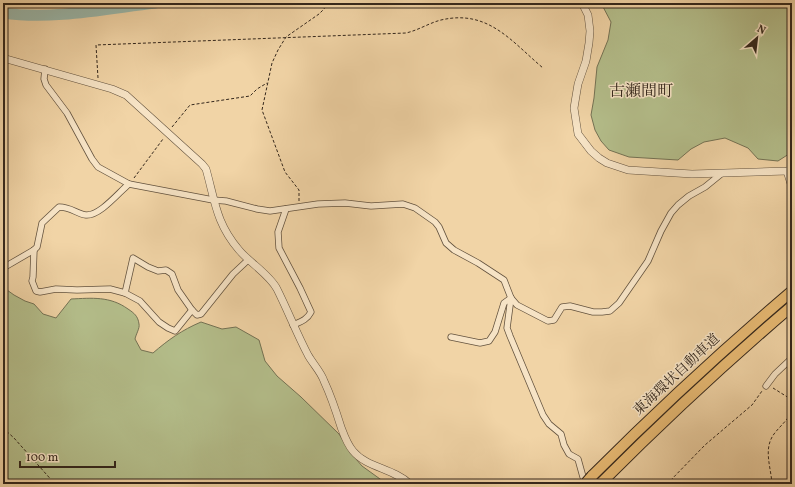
<svg xmlns="http://www.w3.org/2000/svg" width="795" height="487" font-family="Vollkorn,'Noto Serif JP',serif">
<rect width="100%" height="100%" fill="#f1d4a6"/>
<filter id="stains"><feTurbulence type="fractalNoise" baseFrequency=".005" numOctaves="4"/><feColorMatrix values="0 0 0 0 .2 0 0 0 0 .09 0 0 0 0 .02 0 0 0 .5 -.17"/></filter>
<radialGradient id="worn" r=".72"><stop offset=".6" stop-color="#630" stop-opacity="0"/><stop offset="1" stop-color="#630" stop-opacity=".3"/></radialGradient>
<!-- green -->
<g fill="#b4be8b" stroke="#747254">
<path d="M 601,3 L 792,3 L 792,152 L 778,161 L 758,159 L 748,148 L 725,138 L 704,142 L 691,149 L 678,160 L 629,157 L 609,150 L 601,141 L 595,130 L 591,115 L 594,98 L 597,67 L 608,40 L 611,22 Z"/>
<path d="M 3,289 L 7,290 L 14,295 L 25,301 L 34,304 L 43,314 L 56,318 L 71,299 C 92,298 110,296 128,309 C 134,313 138,316 139,324 C 140,328 136,334 135,339 L 141,350 L 153,353 C 168,340 182,330 201,322 L 222,329 L 236,327 L 259,340 L 265,361 L 277,376 L 301,397 L 339,434 L 350,452 L 362,466 L 387,484 L 3,484 Z"/>
</g>
<g fill="none" stroke-linecap="round" stroke-linejoin="round">
<!-- river -->
<path stroke="#9bb8ab" stroke-width="11" d="M 3,13 C 53,20 105,9 155,3"/>
<!-- minor casing -->
<g stroke="#63523e" stroke-width="7">
<g id="minor">
<path d="M 45,69 L 44,79 L 46,85 L 67,113 L 92,159 L 98,167 L 129,184 L 213,200 L 226,201 L 257,209 L 270,211 L 318,204 L 345,203 L 371,206 L 403,204 L 415,208 L 435,222 L 439,227 L 446,243 L 454,250 L 478,263 L 504,280 L 511,298 L 507,328 L 510,336 L 543,415 L 549,424 L 561,434 L 564,445 L 569,454 L 578,459 L 583,477 L 588,482"/>
<path d="M 286,209 L 278,232 L 279,248 L 300,288 L 311,312 C 307,320 300,322 293,325"/>
<path d="M 34,250 L 33,277 L 32,281 L 36,291 L 40,292 L 56,289 L 77,290 L 110,289 L 125,293 L 140,301 L 159,322 L 168,328 L 175,331 L 192,310"/>
<path d="M 3,268 L 34,250 L 37,247 L 42,223 L 59,207 C 71,207 77,214 86,215 C 100,216 119,192 129,184"/>
<path d="M 125,293 L 133,258 L 148,267 L 158,271 L 166,270 L 172,274 L 178,290 L 192,310 L 197,315 L 201,314 L 233,274 L 248,260"/>
<path d="M 511,298 L 517,305 L 548,321 L 554,320 L 562,307 L 570,306 L 593,312 L 602,312 L 610,311 L 619,303 L 648,261 L 661,231 L 671,213 L 678,205 L 689,196 L 705,187 L 721,174"/>
<path d="M 451,337 L 480,343 L 489,341 L 495,332 L 504,303 L 511,298"/>
<path d="M 766,386 L 775,374 L 792,358"/>
</g>
</g>
<!-- tertiary casing -->
<g stroke="#63523e" stroke-width="8">
<g id="tertiary">
<path d="M 582,3 L 588,15 L 590,31 L 589,43 L 586,61 L 578,84 L 574,108 L 578,134 L 591,151 L 599,158 L 607,163 L 628,170 L 692,174 L 787,171 L 792,170"/>
<path d="M 3,58 L 112,89 L 126,95 L 202,164 L 206,169 C 215,201 216,223 239,250 C 250,263 270,275 277,289 C 288,311 297,334 308,355 C 313,364 321,372 324,381 C 331,396 336,411 341,427 C 344,435 347,444 353,451 C 367,468 393,468 410,484"/>
<path d="M 787,171 L 792,187"/>
</g>
</g>
<!-- motorway casing -->
<g stroke="#34271c" stroke-width="12">
<g id="motorway">
<path d="M 592,476 C 656,412 723,350 792,291"/>
<path d="M 600,484 C 662,422 725,363 792,306"/>
</g>
</g>
<!-- path -->
<g stroke="#34271c" stroke-width="1" stroke-dasharray="3 2" stroke-linecap="butt">
<path d="M 98,78 L 96,45 L 406,33 C 419,30 429,23 441,20 C 488,9 511,41 543,68"/>
<path d="M 172,127 L 190,105 L 250,96 L 257,89 L 267,83"/>
<path d="M 134,178 L 163,139"/>
<path d="M 299,201 L 299,190 L 285,172 L 262,110 L 272,63 L 278,50 L 286,37 L 319,14 L 324,9 L 327,3"/>
<path d="M 773,388 L 789,398 L 792,404"/>
<path d="M 3,428 L 14,438 L 55,484"/>
<path d="M 667,484 L 705,445 L 752,405 L 762,391"/>
<path d="M 772,484 C 771,467 763,449 774,434 C 780,426 788,420 792,411"/>
</g>
<!-- minor -->
<use href="#minor" stroke="#f6e3c5" stroke-width="5.5"/>
<!-- tertiary -->
<use href="#tertiary" stroke="#f6e3c5" stroke-width="7"/>
<!-- motorway -->
<use href="#motorway" stroke="#e8ba73" stroke-width="10"/>
<!-- motorway-bridge casing -->
<g stroke="#34271c" stroke-width="12" stroke-linecap="butt">
<path id="motorway-bridge" d="M 585,484 L 592,476"/>
</g>
<!-- motorway-bridge -->
<use href="#motorway-bridge" stroke="#e8ba73" stroke-width="10"/>
</g>
<g text-anchor="middle" dominant-baseline="central" stroke-width="3" stroke-linejoin="round" paint-order="stroke">
<!-- street labels -->
<g font-size="14" fill="#34271c" stroke="#f6e3c5">
<text transform="translate(677 375) rotate(-43)">東海環状自動車道</text>
</g>
<!-- quarter labels -->
<g font-size="16" fill="#34271c" stroke="#f6e3c5">
<text x="641" y="92">古瀬間町</text>
</g>
</g>
<!-- margin -->
<rect width="795" height="487" fill="none" stroke="#f1d4a6" stroke-width="16"/>
<rect x="4" y="4" width="787" height="479" fill="none" stroke="#34271c" stroke-width="2"/>
<rect x="8" y="8" width="779" height="471" fill="none" stroke="#34271c"/>
<!-- north arrow -->
<g transform="translate(757 38) rotate(28)" stroke="#f6e3c5" stroke-width="3" paint-order="stroke">
<path d="M0-3L7 15L0 10L-7 15Z" fill="#34271c"/>
<text y="-6" font-size="11" font-weight="bold" text-anchor="middle" fill="#34271c">N</text>
</g>
<!-- scale -->
<path d="M20 461v6h95v-6" fill="none" stroke="#34271c" stroke-width="2"/>
<text x="26" y="461" font-size="12" fill="#34271c" stroke="#f6e3c5" stroke-width="3" paint-order="stroke">100 m</text>
<rect width="100%" height="100%" filter="url(#stains)"/>
<rect width="100%" height="100%" fill="url(#worn)"/>
</svg>
